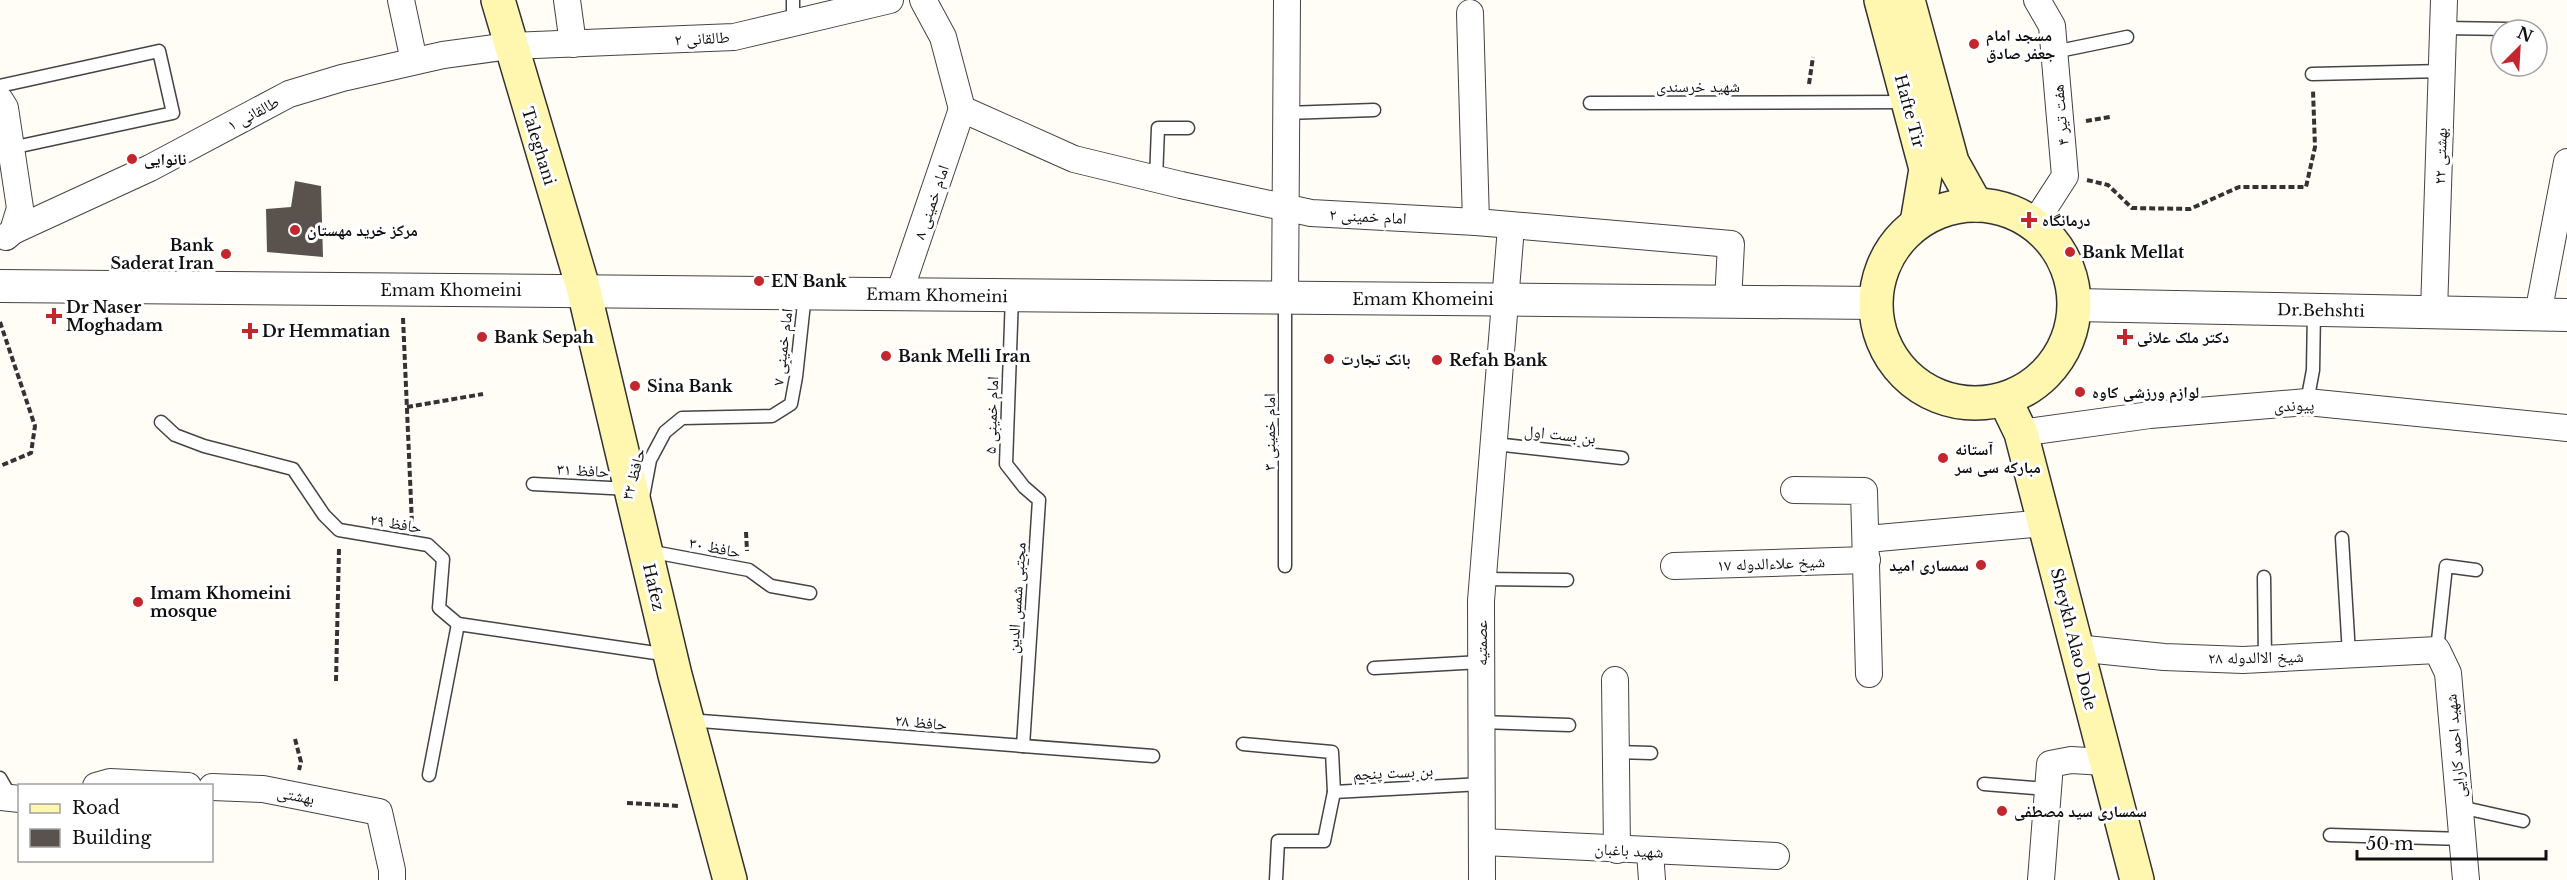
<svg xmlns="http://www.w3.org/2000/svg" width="2567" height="880" font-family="'Libre Baskerville','Noto Naskh Arabic',serif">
<rect width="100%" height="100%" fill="#fffdf5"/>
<!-- building -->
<path fill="#5a524d" d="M 295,181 L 321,186 L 323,257 L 267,252 L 266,209 L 291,207 Z"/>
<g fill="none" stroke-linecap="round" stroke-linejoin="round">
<!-- service casing -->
<g stroke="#444" stroke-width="15">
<g id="service">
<path d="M 793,0 L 793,23"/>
<path d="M 2444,28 L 2509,29"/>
<path d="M 2054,52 L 2127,37"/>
<path d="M 2312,74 L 2443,71"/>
<path d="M 0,86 L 159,51 L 173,113 L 11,148"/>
<path d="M 1590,103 L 1907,102"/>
<path d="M 1286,113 L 1374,110"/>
<path d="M 1156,179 L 1158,128 L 1188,128"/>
<path d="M 1012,296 L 1006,464 L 1024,487 L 1039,500 L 1023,746"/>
<path d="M 2307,402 L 2313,370 L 2314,311"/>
<path d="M 161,422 L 175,435 L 204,446 L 293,469 L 324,515 L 339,530 L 428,545 L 443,559 L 439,608 L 458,624 L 669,655"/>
<path d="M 1495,444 L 1622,458"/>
<path d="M 533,484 L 630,489"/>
<path d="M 643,497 L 650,460 L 665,432 L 682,418 L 772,416 L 791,404 L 796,377 L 805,294"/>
<path d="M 2342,538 L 2349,654"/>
<path d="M 648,551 L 749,570 L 771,586 L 810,593"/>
<path d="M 1285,566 L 1285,299"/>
<path d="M 2264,577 L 2265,659"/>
<path d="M 1483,579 L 1567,580"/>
<path d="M 2437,650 L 2446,566 L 2476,570"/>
<path d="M 1374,668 L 1481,662"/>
<path d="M 688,720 L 1153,756"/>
<path d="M 1481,722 L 1569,725"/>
<path d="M 1243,744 L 1332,752 L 1334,792"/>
<path d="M 1616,752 L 1651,753"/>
<path d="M 429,775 L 458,624"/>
<path d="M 0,778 L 12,799"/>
<path d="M 1984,784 L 2048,789"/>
<path d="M 2460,807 L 2523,821"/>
<path d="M 2330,835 L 2463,839"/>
<path d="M 1276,880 L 1278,841 L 1324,841 L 1334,792 L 1482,784"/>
</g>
</g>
<!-- minor casing -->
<g stroke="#444" stroke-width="28">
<g id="minor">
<path d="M 401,0 L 414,61"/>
<path d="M 567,0 L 573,44"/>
<path d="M 923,0 L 943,37 L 962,109"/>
<path d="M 1470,13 L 1476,222"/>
<path d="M 0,100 L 5,108 L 20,208 L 13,231 L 6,237"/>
<path d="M 962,109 L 1074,159 L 1181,185 L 1311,213 L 1476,222 L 1731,244 L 1728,302"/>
<path d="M 2034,224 L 2065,176 L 2052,26 L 2037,0"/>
<path d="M 13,231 L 150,168 L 289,94 L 342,78 L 443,55 L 510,46 L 734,37 L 890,0"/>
<path d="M 899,294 L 962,109"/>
<path d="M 1285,298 L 1287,0"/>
<path d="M 2434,312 L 2444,0"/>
<path d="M 2538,314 L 2567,162"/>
<path d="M 2021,433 L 2150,415 L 2307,402 L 2567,428"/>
<path d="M 1794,490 L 1864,491 L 1869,674"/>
<path d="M 1867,539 L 2045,523"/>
<path d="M 1674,566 L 1867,560"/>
<path d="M 2076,648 L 2164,657 L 2243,660 L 2437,650 L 2448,673 L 2466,880"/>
<path d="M 1615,680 L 1617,850"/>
<path d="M 96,786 L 110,782 L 188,786"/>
<path d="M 212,787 L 263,789 L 379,812 L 392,870 L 392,880"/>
<path d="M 0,797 L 20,799"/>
<path d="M 1482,842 L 1776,856"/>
<path d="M 1650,852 L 1652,880"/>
<path d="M 1482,880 L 1481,601 L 1511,227"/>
<path d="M 2041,880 L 2050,764 L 2071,760 L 2105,762"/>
</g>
</g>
<!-- tertiary casing -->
<g stroke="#444" stroke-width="34">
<g id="tertiary">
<path d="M 0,286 L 1875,303"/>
<path d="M 2075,305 L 2567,315"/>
</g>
</g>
<!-- secondary casing -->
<g stroke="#333" stroke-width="36">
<g id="secondary">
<path d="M 498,0 L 584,291 L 675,675 L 730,880"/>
<path d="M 1881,0 L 1926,169 L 1917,223"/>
<path d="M 1908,0 L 1952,162 L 1976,205"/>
<circle cx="1975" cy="304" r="99"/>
<path d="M 2005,400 L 2021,433 L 2137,880"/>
</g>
</g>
<!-- path -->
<g stroke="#333" stroke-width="4" stroke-dasharray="6 3" stroke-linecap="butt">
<path d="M 1809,84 L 1813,57"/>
<path d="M 2086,121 L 2110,117"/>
<path d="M 2087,180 L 2108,185 L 2132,208 L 2190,209 L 2239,187 L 2306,187 L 2315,147 L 2313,90"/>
<path d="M 403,318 L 412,524"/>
<path d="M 0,322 L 35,426 L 31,453 L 0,466"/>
<path d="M 407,407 L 483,394"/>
<path d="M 746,532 L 747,551"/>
<path d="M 336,681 L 339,549"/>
<path d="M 295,739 L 301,762 L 299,770"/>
<path d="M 627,803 L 680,806"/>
</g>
<!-- service -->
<use href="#service" stroke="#fff" stroke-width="12"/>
<!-- minor -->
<use href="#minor" stroke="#fff" stroke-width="26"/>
<!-- tertiary -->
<use href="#tertiary" stroke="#fff" stroke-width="32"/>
<!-- secondary -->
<use href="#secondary" stroke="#fff6b0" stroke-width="33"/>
</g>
<!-- markers -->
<g fill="#c4262e" stroke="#fff" stroke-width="2">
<circle cx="1974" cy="44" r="6"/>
<circle cx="132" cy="159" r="6"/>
<path d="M2026 211h6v6h6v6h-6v6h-6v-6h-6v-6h6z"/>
<circle cx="295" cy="230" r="6"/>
<circle cx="2070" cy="252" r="6"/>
<circle cx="226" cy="254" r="6"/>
<circle cx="759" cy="281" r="6"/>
<path d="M51 307h6v6h6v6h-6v6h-6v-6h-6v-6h6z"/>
<path d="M247 322h6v6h6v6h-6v6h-6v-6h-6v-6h6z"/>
<circle cx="482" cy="337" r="6"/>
<path d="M2122 328h6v6h6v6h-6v6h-6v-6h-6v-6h6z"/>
<circle cx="886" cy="356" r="6"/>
<circle cx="1329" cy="359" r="6"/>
<circle cx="1437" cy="360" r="6"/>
<circle cx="635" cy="386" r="6"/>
<circle cx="2080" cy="392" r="6"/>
<circle cx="1943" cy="458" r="6"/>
<circle cx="1981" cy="565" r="6"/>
<circle cx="138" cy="602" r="6"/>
<circle cx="2002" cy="811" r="6"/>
</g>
<g text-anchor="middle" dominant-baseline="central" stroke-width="6" stroke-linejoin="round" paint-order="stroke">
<!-- poi labels -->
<g font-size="16" font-weight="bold" fill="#111" stroke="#fff" text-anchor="start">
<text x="1986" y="35">مسجد امام<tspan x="1986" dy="18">جعفر صادق</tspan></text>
<text x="144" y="159">نانوایی</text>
<text x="2042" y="220">درمانگاه</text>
<text x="307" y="230">مرکز خرید مهستان</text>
<text x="214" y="245" text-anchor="end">Bank<tspan x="214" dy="18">Saderat Iran</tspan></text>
<text x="2082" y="252">Bank Mellat</text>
<text x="771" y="281">EN Bank</text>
<text x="66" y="307">Dr Naser<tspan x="66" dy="18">Moghadam</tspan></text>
<text x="262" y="331">Dr Hemmatian</text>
<text x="494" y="337">Bank Sepah</text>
<text x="2137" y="337">دکتر ملک علائی</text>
<text x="898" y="356">Bank Melli Iran</text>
<text x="1341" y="359">بانک تجارت</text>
<text x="1449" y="360">Refah Bank</text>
<text x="647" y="386">Sina Bank</text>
<text x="2092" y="392">لوازم ورزشی کاوه</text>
<text x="1955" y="449">آستانه<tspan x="1955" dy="18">مبارکه سی سر</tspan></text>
<text x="1969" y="565" text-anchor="end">سمساری امید</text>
<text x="150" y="593">Imam Khomeini<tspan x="150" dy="18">mosque</tspan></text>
<text x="2014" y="811">سمساری سید مصطفی</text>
</g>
<!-- street labels -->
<g font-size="16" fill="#111" stroke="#fff">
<text transform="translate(702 38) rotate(-3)">طالقانی ۲</text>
<text x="1698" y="86">شهید خرسندی</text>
<text transform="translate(1910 111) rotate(75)">Hafte Tir</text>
<text transform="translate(253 113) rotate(-28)">طالقانی ۱</text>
<text transform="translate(2060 115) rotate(-95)">هفت تیر ۴</text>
<text transform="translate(539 146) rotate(73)">Taleghani</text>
<text transform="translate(2440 156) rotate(-88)">بهشتی ۲۲</text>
<text transform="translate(931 202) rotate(-71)">امام خمینی ۸</text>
<text transform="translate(1368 216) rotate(3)">امام خمینی ۲</text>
<text x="451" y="290">Emam Khomeini</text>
<text transform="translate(937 295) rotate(1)">Emam Khomeini</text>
<text x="1423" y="299">Emam Khomeini</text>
<text transform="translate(2321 310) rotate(1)">Dr.Behshti</text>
<text transform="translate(782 347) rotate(-83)">امام خمینی ۷</text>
<text transform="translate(2294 405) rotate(-2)">پیوندی</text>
<text transform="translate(991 415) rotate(-88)">امام خمینی ۵</text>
<text transform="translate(1269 432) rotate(-90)">امام خمینی ۳</text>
<text transform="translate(1560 434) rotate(6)">بن بست اول</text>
<text transform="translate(583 470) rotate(3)">حافظ ۳۱</text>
<text transform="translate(633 474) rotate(-75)">حافظ ۳۲</text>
<text transform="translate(396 523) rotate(9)">حافظ ۲۹</text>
<text transform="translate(715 547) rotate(11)">حافظ ۳۰</text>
<text transform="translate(1771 563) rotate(-2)">شیخ علاءالدوله ۱۷</text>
<text transform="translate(654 587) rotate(77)">Hafez</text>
<text transform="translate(1016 598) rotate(-86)">مجتبی شمس الدین</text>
<text transform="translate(2074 639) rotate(76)">Sheykh Alao Dole</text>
<text transform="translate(1481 643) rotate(-90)">عصمتیه</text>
<text transform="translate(2256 657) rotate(-1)">شیخ الاالدوله ۲۸</text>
<text transform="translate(921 722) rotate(5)">حافظ ۲۸</text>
<text transform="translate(2455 746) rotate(-95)">شهید احمد کارایی</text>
<text transform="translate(1393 772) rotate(-3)">بن بست پنجم</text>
<text transform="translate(296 795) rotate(11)">بهشتی</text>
<text transform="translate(1629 850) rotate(3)">شهید باغبان</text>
</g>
</g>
<!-- legend -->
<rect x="18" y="784" width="195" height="78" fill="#ffffff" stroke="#a0a0a0" stroke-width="1.5"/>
<rect x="30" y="804" width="30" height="9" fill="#fff6b0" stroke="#a0a0a0" stroke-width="1.5"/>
<text x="72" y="814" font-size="18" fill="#111111">Road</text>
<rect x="30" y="829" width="30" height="18" fill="#5a524d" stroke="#a0a0a0" stroke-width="1.5"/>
<text x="72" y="844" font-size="18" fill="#111111">Building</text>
<!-- north arrow -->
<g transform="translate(2519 48) rotate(24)"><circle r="28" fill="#ffffff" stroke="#a0a0a0" stroke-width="1.5"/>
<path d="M0-4.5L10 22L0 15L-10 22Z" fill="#c4262e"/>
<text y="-9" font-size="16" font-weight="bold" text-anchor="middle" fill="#111111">N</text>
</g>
<!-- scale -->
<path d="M2357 850v9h189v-9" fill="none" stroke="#111111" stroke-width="3"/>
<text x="2366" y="850" font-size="18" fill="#111111" stroke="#ffffff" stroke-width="4.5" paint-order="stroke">50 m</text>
</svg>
